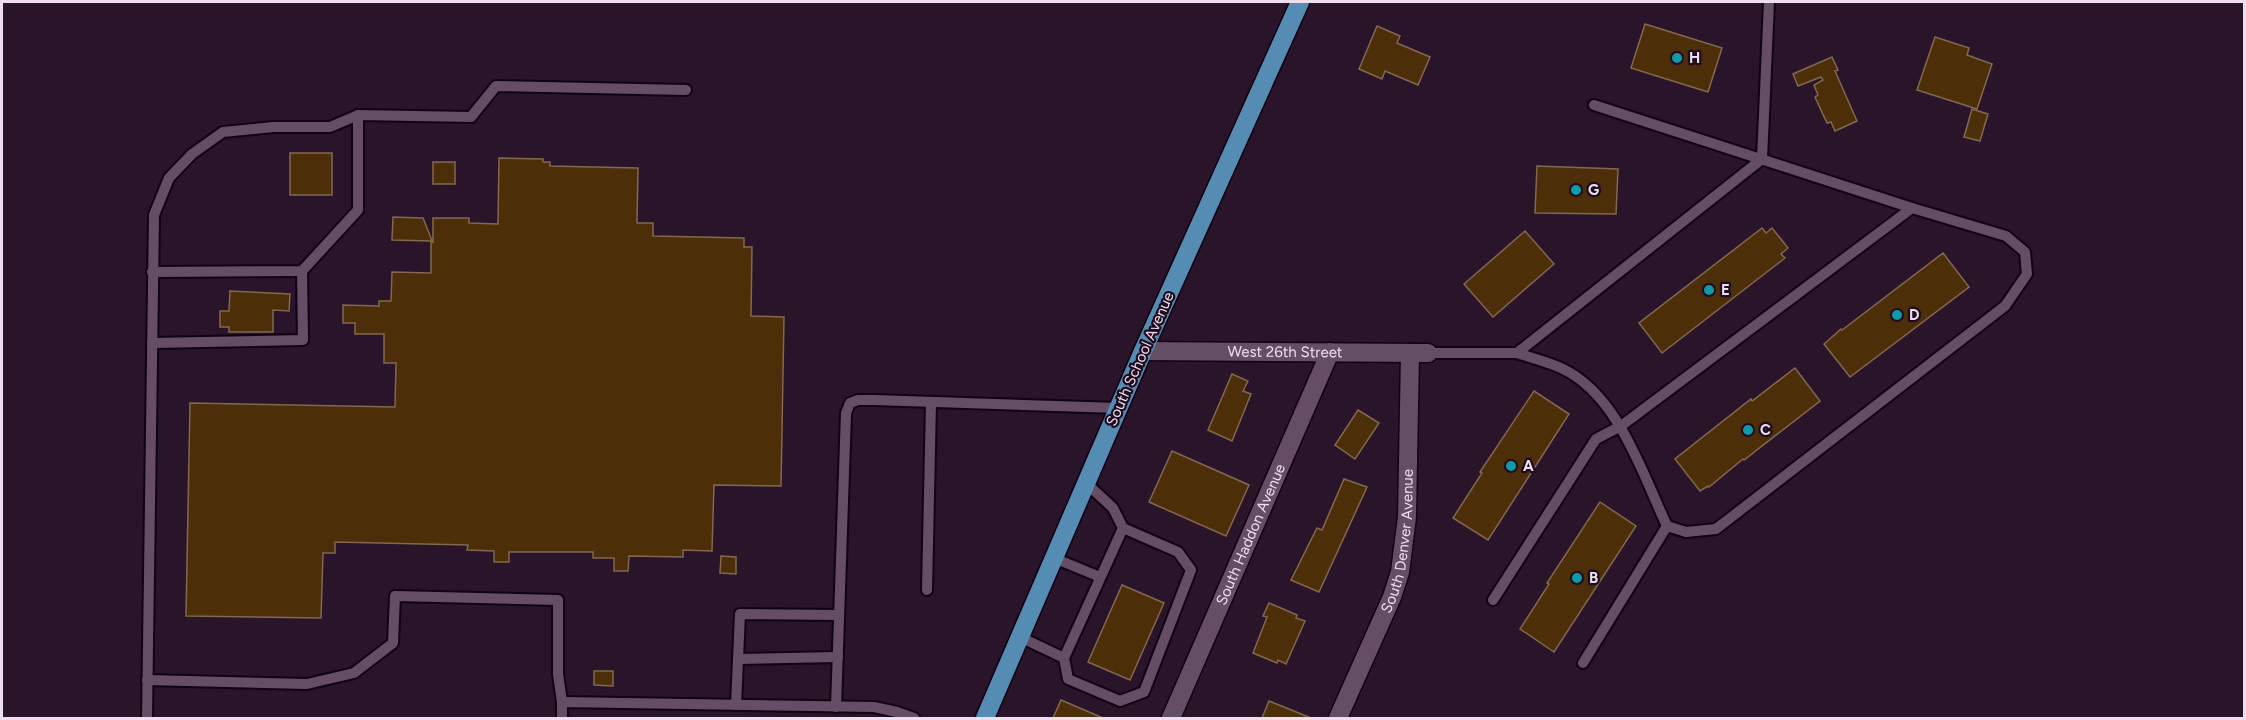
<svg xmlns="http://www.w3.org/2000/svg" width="2246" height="720" font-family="Figtree,sans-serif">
<rect width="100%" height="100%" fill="#29142a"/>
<!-- building -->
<g fill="#4c2e08" stroke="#81684f" stroke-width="1.5">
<path d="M 1645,24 L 1722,48 L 1708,92 L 1631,68 Z"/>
<path d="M 1377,26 L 1400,36 L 1397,43 L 1430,57 L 1418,85 L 1385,71 L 1382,79 L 1359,69 Z"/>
<path d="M 1935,37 L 1969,48 L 1967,55 L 1992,64 L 1977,109 L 1917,90 Z"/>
<path d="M 1832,57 L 1838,70 L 1835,71 L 1857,121 L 1835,131 L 1831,122 L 1827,123 L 1815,97 L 1818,95 L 1814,85 L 1823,80 L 1821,77 L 1798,86 L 1793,74 Z"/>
<path d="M 1972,109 L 1988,114 L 1980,141 L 1964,137 Z"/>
<rect x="290" y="153" width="42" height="42"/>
<path d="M 499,158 L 543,159 L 543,162 L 550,162 L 550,166 L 638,168 L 637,223 L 653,223 L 653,236 L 744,238 L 744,247 L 752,247 L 751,316 L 784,317 L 781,486 L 714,485 L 712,551 L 683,550 L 683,557 L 629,556 L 628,571 L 614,571 L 614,558 L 593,558 L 593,552 L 509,552 L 509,562 L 494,562 L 494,551 L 467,550 L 468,545 L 335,542 L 335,553 L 323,553 L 321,618 L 186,616 L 190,403 L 395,407 L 396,363 L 384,363 L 384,334 L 355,334 L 355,323 L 343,323 L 343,305 L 379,306 L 379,301 L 391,301 L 392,272 L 431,273 L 431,241 L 392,240 L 393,217 L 423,218 L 433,243 L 433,218 L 469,218 L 469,223 L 498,224 Z"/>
<rect x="433" y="162" width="22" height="22"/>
<path d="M 1537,166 L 1618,169 L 1616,214 L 1535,213 Z"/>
<path d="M 1762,228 L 1766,233 L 1772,228 L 1788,248 L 1781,254 L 1785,258 L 1662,353 L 1639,323 Z"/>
<path d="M 1525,231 L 1554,264 L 1493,317 L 1464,284 Z"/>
<path d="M 1943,253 L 1969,287 L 1850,377 L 1824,344 L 1841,329 L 1842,330 Z"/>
<path d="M 230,291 L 290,294 L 289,311 L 273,310 L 273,332 L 229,332 L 229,327 L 220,327 L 220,311 L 229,311 Z"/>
<path d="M 1795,368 L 1820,401 L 1744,460 L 1743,459 L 1709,487 L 1708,486 L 1700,491 L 1675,459 L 1751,399 L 1752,401 Z"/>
<path d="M 1232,374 L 1248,381 L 1243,391 L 1251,394 L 1232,441 L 1208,430 Z"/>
<path d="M 1534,391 L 1569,414 L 1488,540 L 1453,518 L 1482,473 L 1480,472 Z"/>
<path d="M 1358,410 L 1379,423 L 1355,459 L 1335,445 Z"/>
<path d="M 1172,451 L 1249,485 L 1226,536 L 1149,502 Z"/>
<path d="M 1344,479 L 1367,487 L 1319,592 L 1291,580 L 1317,528 L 1322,530 Z"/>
<path d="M 1600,502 L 1636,526 L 1554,652 L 1520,629 L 1549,584 L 1547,583 Z"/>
<path d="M 721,556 L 736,557 L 736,574 L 720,573 Z"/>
<path d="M 1122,585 L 1164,603 L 1130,680 L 1088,662 Z"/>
<path d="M 1269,603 L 1297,615 L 1296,618 L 1305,621 L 1286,664 L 1278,660 L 1277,663 L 1253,653 L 1267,617 L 1263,616 Z"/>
<path d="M 594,671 L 613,671 L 613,686 L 594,685 Z"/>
<path d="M 1061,700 L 1103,718 L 1053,718 Z"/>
<path d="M 1269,701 L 1311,718 L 1262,718 Z"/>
</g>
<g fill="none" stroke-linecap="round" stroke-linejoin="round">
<!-- lane casing -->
<g stroke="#110212" stroke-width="14">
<g id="lane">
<path d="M 152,272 L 302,271 L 358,210 L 358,115"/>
<path d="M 152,343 L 303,340 L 302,271"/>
<path d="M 1428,353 L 1517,353 L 1762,159 L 1769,2"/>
<path d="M 1517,353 C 1532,358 1548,362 1561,368 C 1618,394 1642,473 1667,526"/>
<path d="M 1054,558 L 1100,577"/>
<path d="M 927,590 L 931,402"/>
<path d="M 1493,600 L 1596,439 L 1621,426 L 1912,208"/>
<path d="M 1020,637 L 1064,658 L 1068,679 L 1120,701 L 1144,692 L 1191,570 L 1178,552 L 1123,528 L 1113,508 L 1086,483"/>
<path d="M 1064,658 L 1123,528"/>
<path d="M 738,659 L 838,657"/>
<path d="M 1583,663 L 1667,526 L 1686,532 L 1716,529 L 2005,306 L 2027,274 L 2025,252 L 2006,236 L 1912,208 L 1594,105"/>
<path d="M 147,680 L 307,684 L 354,673 L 393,643 L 395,596 L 558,600 L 558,674 L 562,702"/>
<path d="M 736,705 L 740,614 L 839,615"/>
<path d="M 836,707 L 846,413 L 850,403 L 858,400 L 874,400 L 1118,408"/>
<path d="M 147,718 L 154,215 L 169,178 L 192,154 L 223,132 L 273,127 L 330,127 L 358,115 L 471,117 L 496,86 L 686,90"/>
<path d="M 562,718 L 562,702 L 874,707 L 897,712 L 914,718"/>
</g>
</g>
<!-- street casing -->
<g stroke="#110212" stroke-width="21">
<g id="street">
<path id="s1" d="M 1143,351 L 1428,353"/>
<path id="s2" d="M 1171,718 L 1330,352"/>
<path id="s3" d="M 1338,718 L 1392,597 L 1400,572 L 1407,517 L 1410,353"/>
</g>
</g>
<!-- primary casing -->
<g stroke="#110212" stroke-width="21">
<path id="primary" d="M 985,718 L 1143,351 L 1300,2"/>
</g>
<!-- lane -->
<use href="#lane" stroke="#654d66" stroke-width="10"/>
<!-- street -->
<use href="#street" stroke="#654d66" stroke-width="18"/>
<!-- primary -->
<use href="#primary" stroke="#558cb3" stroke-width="18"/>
</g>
<!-- markers -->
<g fill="#0f9aa8" stroke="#1f0b20" stroke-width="2">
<circle cx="1677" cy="58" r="6"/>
<circle cx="1576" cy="190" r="6"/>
<circle cx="1709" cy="290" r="6"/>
<circle cx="1897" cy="315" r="6"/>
<circle cx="1748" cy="430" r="6"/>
<circle cx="1511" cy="466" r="6"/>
<circle cx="1577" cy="578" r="6"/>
</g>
<g text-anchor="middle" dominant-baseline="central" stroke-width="4.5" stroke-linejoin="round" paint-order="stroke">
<!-- poi labels -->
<g font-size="15" font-weight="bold" fill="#eddfed" stroke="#1f0b20" text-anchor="start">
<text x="1689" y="58">H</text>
<text x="1588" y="190">G</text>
<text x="1721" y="290">E</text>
<text x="1909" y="315">D</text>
<text x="1760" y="430">C</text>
<text x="1523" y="466">A</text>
<text x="1589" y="578">B</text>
</g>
<!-- street labels -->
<g font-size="15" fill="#eddfed" stroke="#1f0b20">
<text stroke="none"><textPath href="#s1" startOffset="142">West 26th Street</textPath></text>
<text transform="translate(1140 359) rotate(-66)">South School Avenue</text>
<text stroke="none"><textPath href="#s2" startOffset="200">South Haddon Avenue</textPath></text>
<text stroke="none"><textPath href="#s3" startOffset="189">South Denver Avenue</textPath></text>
</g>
</g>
<!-- border -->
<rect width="2246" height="720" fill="none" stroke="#eddfed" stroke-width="6"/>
</svg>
